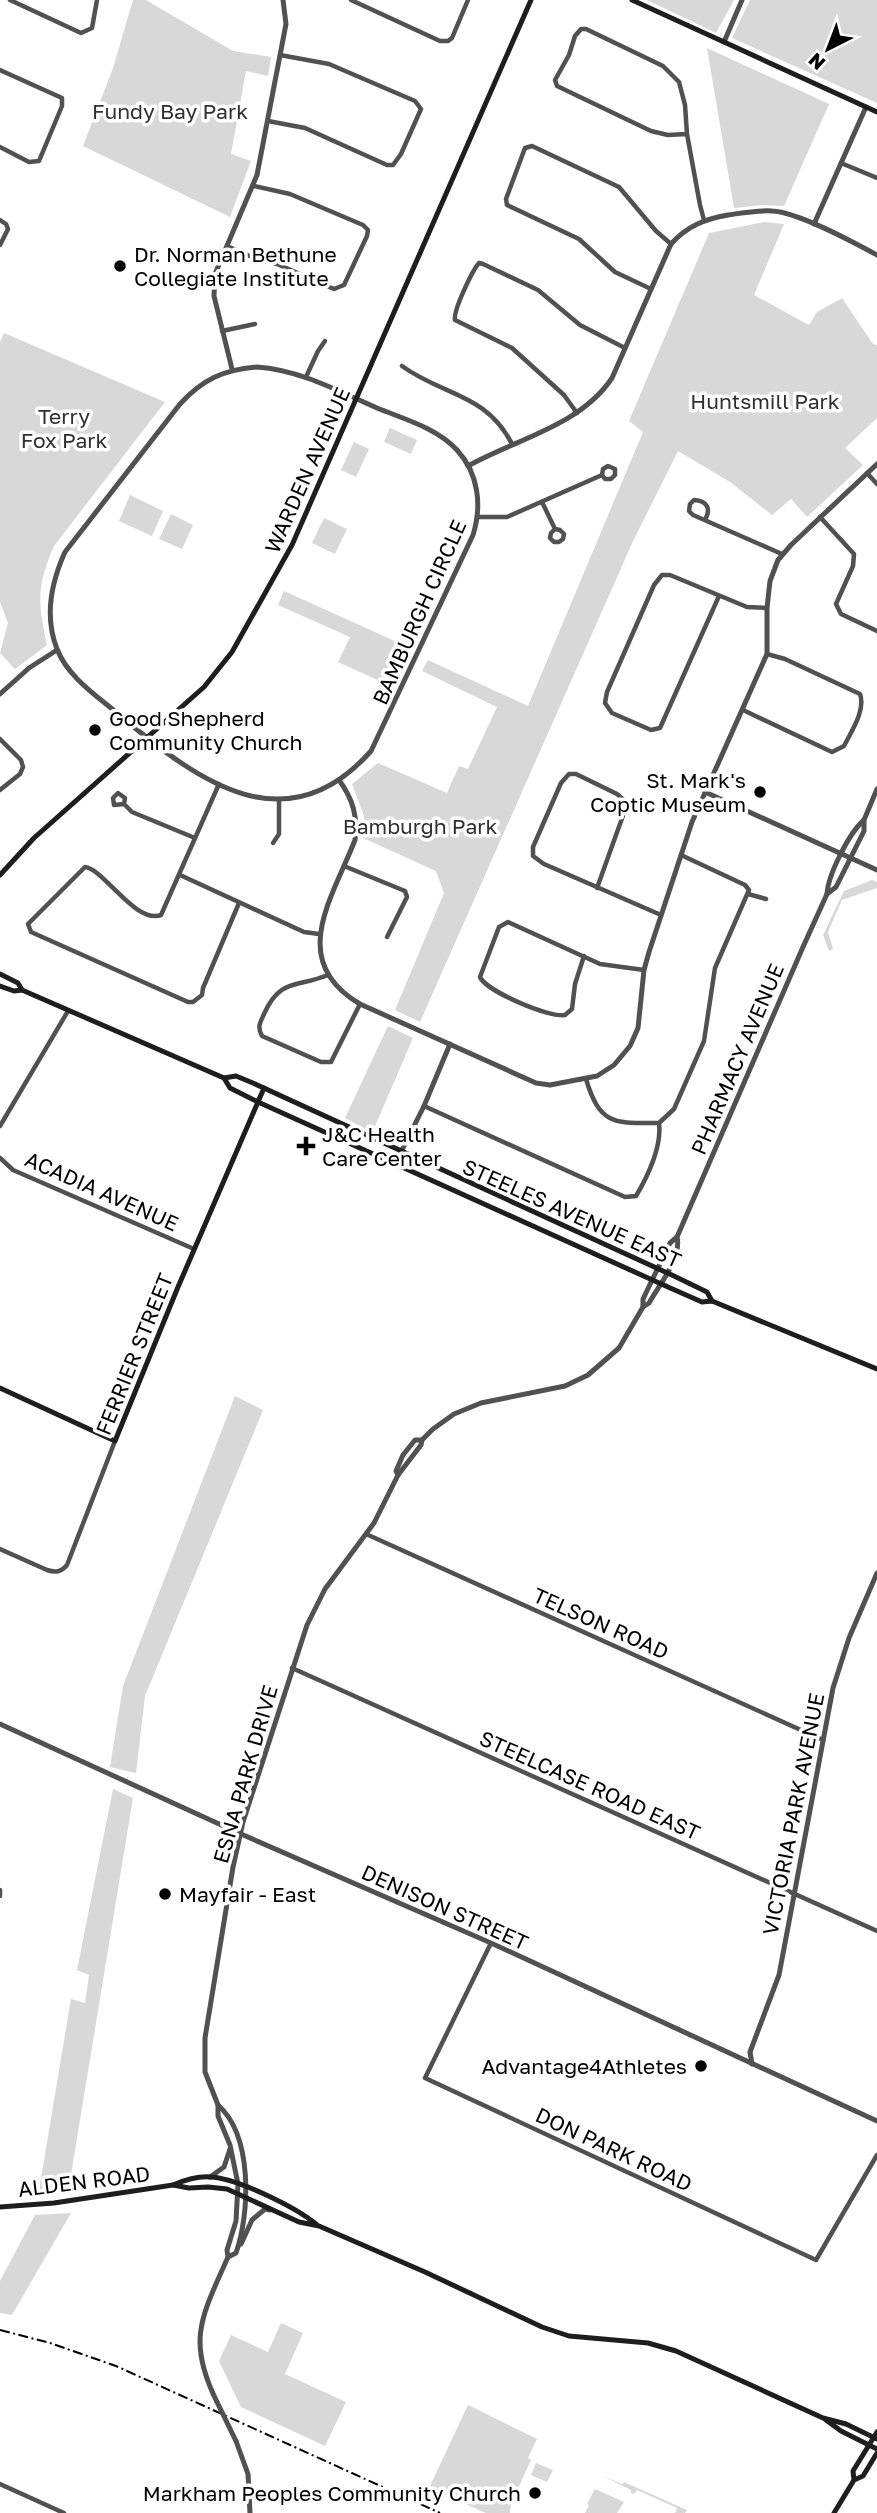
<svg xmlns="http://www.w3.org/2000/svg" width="877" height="2513" font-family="'Golos Text',sans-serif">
<rect width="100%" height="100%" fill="#fff"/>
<!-- green -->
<g fill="#d8d8d8">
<path d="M 133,0 L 146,0 L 233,51 L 271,57 L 268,76 L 246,71 L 231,154 L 251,161 L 230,217 L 83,146 L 113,68 Z"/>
<path d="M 647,0 L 734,0 L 716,33 Z"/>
<path d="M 750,0 L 877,0 L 877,103 L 732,38 Z"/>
<path d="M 707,48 L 829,104 L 784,206 L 763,205 L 734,208 Z"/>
<path d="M 764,222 L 784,224 L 754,295 L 809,325 L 817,312 L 842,298 L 873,344 L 877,345 L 877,418 L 845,448 L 863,465 L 807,517 L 791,499 L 772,515 L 730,482 L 678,451 L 634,539 L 420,1022 L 395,1010 L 444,893 L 436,871 L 363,838 L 364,816 L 352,784 L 378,763 L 447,793 L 459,766 L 468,769 L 497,707 L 422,671 L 428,660 L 528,706 L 643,432 L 629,421 L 709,233 Z"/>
<path d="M 4,333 L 165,402 L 54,546 C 36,587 38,603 47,645 L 15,669 L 0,653 L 8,623 L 0,602 L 0,342 Z"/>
<path d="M 390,428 L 417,440 L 411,454 L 384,442 Z"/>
<path d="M 354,442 L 369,449 L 356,477 L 341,470 Z"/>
<path d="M 130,495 L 163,511 L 152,536 L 119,521 Z"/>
<path d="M 171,514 L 193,525 L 182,549 L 159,539 Z"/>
<path d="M 324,518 L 347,529 L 335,554 L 312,543 Z"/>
<path d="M 284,591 L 408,647 L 402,660 L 393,657 L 382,682 L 338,662 L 350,637 L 278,605 Z"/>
<path d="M 872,880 L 877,882 L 877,888 L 842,900 L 828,932 L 833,949 L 829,951 L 823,935 L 844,891 Z"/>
<path d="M 388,1026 L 413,1038 L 372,1133 L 345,1118 Z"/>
<path d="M 235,1396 L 263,1410 L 145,1696 L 136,1773 L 110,1767 L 123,1686 Z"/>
<path d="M 113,1789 L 133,1798 L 68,2193 L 38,2196 L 71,1999 L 85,2003 L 89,1975 L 77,1970 Z"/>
<path d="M 71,2213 L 12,2315 L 0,2313 L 0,2281 L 35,2215 Z"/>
<path d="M 281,2323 L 303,2333 L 285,2374 L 346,2402 L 325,2446 L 241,2407 L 219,2361 L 231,2335 L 268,2352 Z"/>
<path d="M 468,2405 L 537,2439 L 528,2458 L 531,2460 L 511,2504 L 510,2513 L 486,2513 L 429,2488 Z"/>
<path d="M 536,2463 L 553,2470 L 547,2482 L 531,2475 Z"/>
<path d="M 601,2475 L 622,2484 L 624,2482 L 687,2510 L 685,2513 L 675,2513 L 677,2508 L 637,2490 L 634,2494 L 631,2493 L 631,2490 Z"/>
<path d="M 595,2489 L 624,2502 L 617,2513 L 585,2513 L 589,2505 L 587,2504 Z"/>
</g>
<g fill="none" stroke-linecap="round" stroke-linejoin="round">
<!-- minor -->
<g stroke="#515151" stroke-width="4.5">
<path d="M 10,0 L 81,33 L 92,28 L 97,0"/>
<path d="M 351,0 L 440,41 L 448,41 L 452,38 L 468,0"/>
<path d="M 0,70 L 62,98 L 62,106 L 39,161 L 29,162 L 0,147"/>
<path d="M 268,121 L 305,128 L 387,165 L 393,165 L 401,154 L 421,109 L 415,101 L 329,64 L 280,55"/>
<path d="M 687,134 L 668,135 L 651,131 L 557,86 L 555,80 L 569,55 L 575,36 L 581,29 L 586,29 L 663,66 L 679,82 L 685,105 L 687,134 L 700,205 L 704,220"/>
<path d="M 841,163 L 877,178"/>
<path d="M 0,220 L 6,224 L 8,229 L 0,245"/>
<path d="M 227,246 L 254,258 L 277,264 L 334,289 L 344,285 L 367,236 L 368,230 L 363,225 L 290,194 L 254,186"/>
<path d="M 651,289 L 615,272 L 579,239 L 507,205 L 506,199 L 525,148 L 532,146 L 619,187 L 656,231 L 671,244"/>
<path d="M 222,331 L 255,324"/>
<path d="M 402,366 C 443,396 486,393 512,444"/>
<path d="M 306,377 L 318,351 L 325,341"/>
<path d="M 577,413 L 564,395 L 512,348 L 455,320 C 453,311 472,271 479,263 L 483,264 L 538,290 L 580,325 L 625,348"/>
<path d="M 867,473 L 877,484"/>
<path d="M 542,502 L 555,529 L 560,530 L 564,534 L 563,539 L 559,542 L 554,542 L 550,538 L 551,533 L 555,529"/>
<path d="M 478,517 L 507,517 L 602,475 L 603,469 L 608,466 L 615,469 L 615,475 L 611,479 L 605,479 L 602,475"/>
<path d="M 820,517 L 854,554 L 853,566 L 836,604 L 841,614 L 877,631"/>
<path d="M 705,520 C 711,509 708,501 694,500 L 690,504 L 689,511 L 693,515 L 782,554"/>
<path d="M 719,596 L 660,728 L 651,730 L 612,713 L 605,703 L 607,692 L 654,585 L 662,575 L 670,575 L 747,607 L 767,608"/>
<path d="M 743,710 L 832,752 L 844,746 C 851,732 866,710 860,694 L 785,659 L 767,654"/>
<path d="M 0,739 L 21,760 L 23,767 L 20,774 L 0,790"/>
<path d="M 219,784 L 161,915 C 135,924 104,869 85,867 L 28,924 L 31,932 L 188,1002 L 193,1002 L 202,995 L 203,988 L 239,903"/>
<path d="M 124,804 L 114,805 L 113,798 L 118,793 L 125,798 L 124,804 L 132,812 L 195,838"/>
<path d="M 273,843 L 279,834 L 279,799"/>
<path d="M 344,866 L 405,891 L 407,897 L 387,937"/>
<path d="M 180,875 L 304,932 L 319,934"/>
<path d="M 597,888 L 625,810 L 625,801 L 617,794 L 576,774 L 569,774 L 561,783 L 533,847 L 533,856 L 544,864 L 661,915"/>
<path d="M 748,894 L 766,899"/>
<path d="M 584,956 L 575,984 L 572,1009 L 565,1015 C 549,1018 486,991 480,977 L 499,927 L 508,922 L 600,964 L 644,970"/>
<path d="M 328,975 C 296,988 280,978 264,1014 C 260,1023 257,1027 262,1036 L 321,1062 L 331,1062 L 360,1004"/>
<path d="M 586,1079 C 600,1126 615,1123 659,1123 L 674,1109 L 704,1041 L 715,968 L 749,890 L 745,885 L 681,855"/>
<path d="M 424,1106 L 625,1197 L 636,1196 C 648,1176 662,1146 659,1123"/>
<path d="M 0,1126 L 68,1011"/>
<path d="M 0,1158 L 13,1170 L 194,1249"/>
<path d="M 366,1534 L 823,1740"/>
<path d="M 0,1549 L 47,1570 C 56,1573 61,1572 67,1565 L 115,1441"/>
<path d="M 292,1668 L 877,1931"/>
<path d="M 0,1890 L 0,1896"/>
<path d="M 491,1943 L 425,2078 L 816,2260 L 877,2155"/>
<path d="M 0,2484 L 64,2513"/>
</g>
<!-- tertiary -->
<g stroke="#515151" stroke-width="5">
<path d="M 724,42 L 742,0"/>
<path d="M 814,224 L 866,107"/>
<path d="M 257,367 C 300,370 338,391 377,408 C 404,419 437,428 457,450 C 479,474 482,506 473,535 L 371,751 C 287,846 199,782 123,718 C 100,698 68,678 57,649 C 44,616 51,583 65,552 L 180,404 C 203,379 223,370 257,367 Z"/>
<path d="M 232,369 L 214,296 L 215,274 L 257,175 L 286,24 L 283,0"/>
<path d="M 468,466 C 516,439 580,426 612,378 L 671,244 C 687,226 705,219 728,215 C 742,213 757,210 772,211 C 798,212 853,242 877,255"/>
<path d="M 0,694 L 29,668 L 57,650"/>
<path d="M 339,780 C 353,799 358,817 355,840 C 332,899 287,961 360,1004 L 536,1083 L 550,1085 L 597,1076 L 614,1065 L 630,1046 L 638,1028 L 644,970 L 649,952 L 692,822 L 767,654 L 767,608 L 770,581 L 778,560 L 791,545 L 877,464"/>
<path d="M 705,792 L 877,870"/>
<path d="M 827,894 C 828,875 849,833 864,820"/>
<path d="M 395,1164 L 424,1106 L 450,1044"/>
<path d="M 643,1307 L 643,1299 L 670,1243 L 677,1237 L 803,947 L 827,894 L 836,887 L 864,831 L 864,820 L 877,789"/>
<path d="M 398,1475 L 396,1471 L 403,1455 L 415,1440 L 422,1440"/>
<path d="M 0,1724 L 241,1834 L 491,1943 L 877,2121"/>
<path d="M 752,2064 L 750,2052 L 779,1975 L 833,1688 L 849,1638 L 877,1573"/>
<path d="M 218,2105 C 253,2136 250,2213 236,2253 L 228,2257"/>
<path d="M 210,2177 L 224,2167 L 230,2149"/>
<path d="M 241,2244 L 252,2220 L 265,2209 L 270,2210"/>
<path d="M 217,2402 C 186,2340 202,2316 228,2257 L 227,2250 L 236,2221 L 238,2184 L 230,2145 L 218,2116 L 218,2105 L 205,2072 L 205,2038 L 233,1867 L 243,1822 L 307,1625 L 325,1589 L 374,1523 L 398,1475 L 421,1445 L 422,1440 L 433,1429 L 454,1414 L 481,1403 L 565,1386 L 588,1375 L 619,1348 L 643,1307 L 649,1303 C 659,1285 682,1258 677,1237"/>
<path d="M 236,2441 L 248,2474 L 250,2513"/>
</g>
<!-- secondary -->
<g stroke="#1e1e1e" stroke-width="5">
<path d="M 632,0 L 877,112"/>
<path d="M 0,875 L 34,838 L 204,687 L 232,652 L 292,545 L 531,0"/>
<path d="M 0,974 L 18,983 L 22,990"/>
<path d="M 0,986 L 14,991 L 22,990 L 224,1078 L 230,1088 L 258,1102 L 668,1287 L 702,1302 L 712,1301 L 877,1369"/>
<path d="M 224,1078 L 236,1076 L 253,1083 L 674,1276 L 707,1292 L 712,1301"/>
<path d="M 0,1388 L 115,1441 L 178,1287 L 264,1088"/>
<path d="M 173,2185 L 189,2188 L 208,2187 L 227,2189 L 299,2222 L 319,2226 L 425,2272 L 542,2327 L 569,2336 L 648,2343 L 676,2351 L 823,2418 L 846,2424 L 877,2439"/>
<path d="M 0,2207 L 54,2203 L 173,2185 C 185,2180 197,2176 210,2177 C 237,2178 295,2207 316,2224"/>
<path d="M 826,2420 L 841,2431 L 877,2449"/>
<path d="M 854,2480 L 853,2471 L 877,2432"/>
<path d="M 834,2513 L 854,2480 L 863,2476 L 877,2453"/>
</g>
<!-- rail -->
<path stroke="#000" stroke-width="2" stroke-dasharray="10 3.5 2 3.5" stroke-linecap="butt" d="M 0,2330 L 50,2343 L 116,2366 L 440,2513"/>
<!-- tertiary-bridge -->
<path stroke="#515151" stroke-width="5" d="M 217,2402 L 236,2441"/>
</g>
<!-- markers -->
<g fill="#000" stroke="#fff" stroke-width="2.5">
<circle cx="120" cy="266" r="7"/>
<circle cx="95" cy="730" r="7"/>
<circle cx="760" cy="792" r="7"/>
<path d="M302.5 1135.5h7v7h7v7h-7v7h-7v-7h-7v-7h7z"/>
<circle cx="165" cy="1894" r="7"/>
<circle cx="701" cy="2066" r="7"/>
<circle cx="535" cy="2493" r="7"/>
</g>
<g text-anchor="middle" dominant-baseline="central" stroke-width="7" stroke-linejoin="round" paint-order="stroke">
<!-- park labels -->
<g font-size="21" fill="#2f2f2f" stroke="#fff">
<text x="170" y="111">Fundy Bay Park</text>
<text x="765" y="401">Huntsmill Park</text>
<text x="64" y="416">Terry<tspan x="64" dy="24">Fox Park</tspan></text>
<text x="420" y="826">Bamburgh Park</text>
</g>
<!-- poi labels -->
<g font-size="21" fill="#000" stroke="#fff" text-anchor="start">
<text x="134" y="254">Dr. Norman Bethune<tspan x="134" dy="24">Collegiate Institute</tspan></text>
<text x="109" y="718">Good Shepherd<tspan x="109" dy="24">Community Church</tspan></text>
<text x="746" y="780" text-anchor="end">St. Mark's<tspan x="746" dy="24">Coptic Museum</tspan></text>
<text x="322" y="1134">J&amp;C Health<tspan x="322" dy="24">Care Center</tspan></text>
<text x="179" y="1894">Mayfair - East</text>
<text x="687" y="2066" text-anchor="end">Advantage4Athletes</text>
<text x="521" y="2493" text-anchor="end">Markham Peoples Community Church</text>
</g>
<!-- street labels -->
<g font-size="21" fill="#000" stroke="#fff">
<text transform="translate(307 470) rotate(-66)">WARDEN AVENUE</text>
<text transform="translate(419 612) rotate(-66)">BAMBURGH CIRCLE</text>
<text transform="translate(737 1059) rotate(-67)">PHARMACY AVENUE</text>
<text transform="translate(102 1191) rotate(24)">ACADIA AVENUE</text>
<text transform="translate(572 1213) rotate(24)">STEELES AVENUE EAST</text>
<text transform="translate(134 1354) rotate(-68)">FERRIER STREET</text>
<text transform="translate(601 1623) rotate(24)">TELSON ROAD</text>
<text transform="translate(245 1774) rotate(-74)">ESNA PARK DRIVE</text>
<text transform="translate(590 1785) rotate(24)">STEELCASE ROAD EAST</text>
<text transform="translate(793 1814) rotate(-79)">VICTORIA PARK AVENUE</text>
<text transform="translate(445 1907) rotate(24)">DENISON STREET</text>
<text transform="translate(614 2149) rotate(25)">DON PARK ROAD</text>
<text transform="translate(84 2181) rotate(-7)">ALDEN ROAD</text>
</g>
</g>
<!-- north arrow -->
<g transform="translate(828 49) rotate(222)" stroke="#ffffff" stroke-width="5" paint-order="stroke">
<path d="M0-5L12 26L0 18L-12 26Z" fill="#000000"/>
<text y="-10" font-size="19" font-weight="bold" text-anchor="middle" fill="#000000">N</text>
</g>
</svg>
